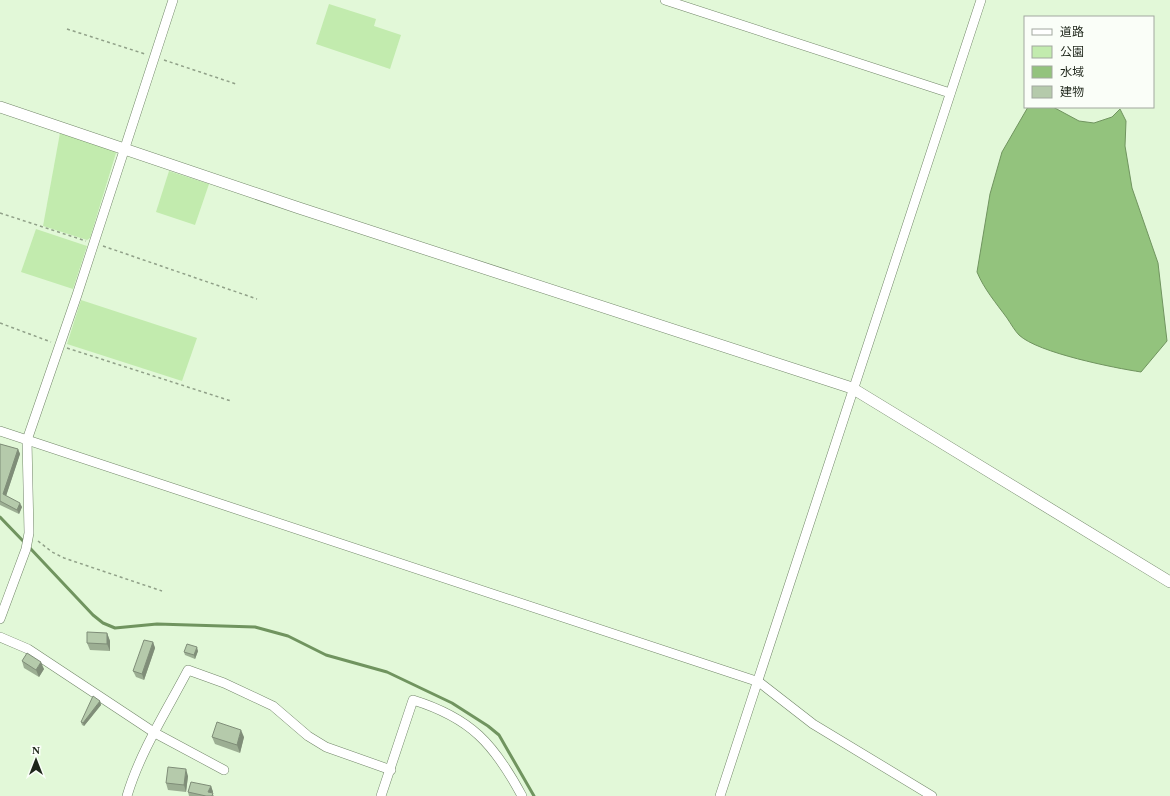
<svg xmlns="http://www.w3.org/2000/svg" width="1170" height="796" font-family="'Times New Roman','Noto Sans JP',serif">
<rect width="100%" height="100%" fill="#e2f8d8"/>
<!-- green -->
<g fill="#c2ebae">
<path d="M 329,4 L 376,19 L 374,26 L 401,35 L 390,69 L 316,44 Z"/>
<path d="M 60,133 L 115,151 L 116,153 L 90,238 L 87,240 L 43,226 Z"/>
<path d="M 169,171 L 209,184 L 195,225 L 156,212 Z"/>
<path d="M 36,229 L 87,246 L 73,289 L 21,272 Z"/>
<path d="M 81,300 L 197,338 L 182,381 L 67,344 Z"/>
</g>
<!-- water -->
<path fill="#93c37d" stroke="#70945f" d="M 1028,107 L 1053,107 L 1079,121 L 1094,123 L 1112,117 L 1120,109 L 1126,121 L 1125,146 L 1132,188 L 1158,263 L 1167,341 L 1141,372 C 1115,368 1038,353 1019,335 C 1015,331 1011,324 1007,318 C 996,303 984,289 977,272 L 990,194 L 1002,152 Z"/>
<g fill="none" stroke-linecap="round" stroke-linejoin="round">
<!-- stream -->
<g stroke="#70945f" stroke-width="3">
<path d="M 0,517 L 25,543"/>
<path d="M 29,547 L 93,615 L 103,623 L 115,628 L 157,624 L 255,627 L 288,636 L 326,655 L 387,672 L 452,703 L 488,726 L 499,735 L 534,796"/>
</g>
<!-- minor casing -->
<g stroke="#728669" stroke-width="10">
<g id="minor">
<path d="M 665,0 L 950,93"/>
<path d="M 0,431 L 759,682 L 813,724 L 932,796"/>
<path d="M 0,619 L 26,549 L 29,533 L 27,440 L 77,295 L 173,0"/>
<path d="M 0,637 L 28,649 L 155,733 L 224,770"/>
<path d="M 127,796 C 140,752 167,710 188,670 L 224,683 L 273,706 L 308,736 L 326,747 L 391,770"/>
<path d="M 381,796 L 413,700 C 471,718 494,744 522,796"/>
<path d="M 720,796 L 981,0"/>
</g>
</g>
<!-- tertiary casing -->
<g stroke="#728669" stroke-width="12">
<path id="tertiary" d="M 0,107 L 299,208 L 852,388 L 1170,582"/>
</g>
<!-- path -->
<g stroke="#90a088" stroke-width="1.5" stroke-dasharray="3 3" stroke-linecap="butt">
<path d="M 67,29 L 145,54"/>
<path d="M 164,60 L 236,84"/>
<path d="M 0,213 L 86,241"/>
<path d="M 103,246 L 257,299"/>
<path d="M 0,323 L 51,342"/>
<path d="M 67,348 L 231,401"/>
<path d="M 38,541 L 52,552 L 64,558 L 162,591"/>
</g>
<!-- minor -->
<use href="#minor" stroke="#fff" stroke-width="9"/>
<!-- tertiary -->
<use href="#tertiary" stroke="#fff" stroke-width="11"/>
</g>
<!-- wall -->
<g fill="#9cae93">
<path d="M 0,444 L 18,449 L 20,454 L 6,496 L 22,507 L 19,514 L 0,505 Z"/>
<path d="M 107,633 L 110,641 L 110,651 L 90,650 L 87,643 Z"/>
<path d="M 153,642 L 155,648 L 144,680 L 136,677 L 133,671 Z"/>
<path d="M 198,651 L 195,659 L 185,655 L 184,652 Z"/>
<path d="M 22,661 L 44,669 L 39,677 L 24,668 Z"/>
<path d="M 100,701 L 101,705 L 84,726 L 82,725 L 81,722 Z"/>
<path d="M 212,737 L 244,737 L 240,753 L 215,744 Z"/>
<path d="M 188,776 L 186,792 L 168,790 L 166,783 Z"/>
<path d="M 211,786 L 213,792 L 212,793 L 214,796 L 189,796 L 188,792 Z"/>
</g>
<!-- shaded-wall -->
<g fill="#7f8d78">
<path d="M 18,449 L 20,454 L 5,499 L 3,494 Z"/>
<path d="M 20,503 L 22,507 L 19,514 L 17,510 Z"/>
<path d="M 107,633 L 110,641 L 110,651 L 107,644 Z"/>
<path d="M 153,642 L 155,648 L 144,680 L 142,674 Z"/>
<path d="M 197,647 L 198,651 L 195,659 L 194,655 Z"/>
<path d="M 41,662 L 44,669 L 39,677 L 36,670 Z"/>
<path d="M 100,701 L 101,705 L 84,726 L 83,723 Z"/>
<path d="M 241,730 L 244,737 L 240,753 L 237,745 Z"/>
<path d="M 186,769 L 188,776 L 186,792 L 184,785 Z"/>
<path d="M 211,786 L 213,792 L 211,796 L 208,792 Z"/>
</g>
<!-- building -->
<g fill="#b5caab" stroke="#7f8d78">
<path d="M 0,444 L 18,449 L 3,494 L 20,503 L 17,510 L 0,501 Z"/>
<path d="M 87,632 L 107,633 L 107,644 L 87,643 Z"/>
<path d="M 144,640 L 153,642 L 142,674 L 133,671 Z"/>
<path d="M 187,644 L 197,647 L 194,655 L 184,652 Z"/>
<path d="M 27,653 L 41,662 L 36,670 L 22,661 Z"/>
<path d="M 93,696 L 100,701 L 83,723 L 81,722 Z"/>
<path d="M 217,722 L 241,730 L 237,745 L 212,737 Z"/>
<path d="M 168,767 L 186,769 L 184,785 L 166,783 Z"/>
<path d="M 191,782 L 211,786 L 208,792 L 213,793 L 212,796 L 206,796 L 188,792 Z"/>
</g>
<!-- legend -->
<rect x="1024" y="16" width="130" height="92" fill="#fafef8" stroke="#a2a89f"/>
<rect x="1032" y="29" width="20" height="6" fill="#ffffff" stroke="#a2a89f"/>
<text x="1060" y="36" font-size="12" fill="#1e261a">道路</text>
<rect x="1032" y="46" width="20" height="12" fill="#c2ebae" stroke="#a2a89f"/>
<text x="1060" y="56" font-size="12" fill="#1e261a">公園</text>
<rect x="1032" y="66" width="20" height="12" fill="#93c37d" stroke="#a2a89f"/>
<text x="1060" y="76" font-size="12" fill="#1e261a">水域</text>
<rect x="1032" y="86" width="20" height="12" fill="#b5caab" stroke="#a2a89f"/>
<text x="1060" y="96" font-size="12" fill="#1e261a">建物</text>
<!-- north arrow -->
<g transform="translate(36 760)" stroke="#fafef8" stroke-width="3" paint-order="stroke">
<path d="M0-3L7 15L0 10L-7 15Z" fill="#1e261a"/>
<text y="-6" font-size="11" font-weight="bold" text-anchor="middle" fill="#1e261a">N</text>
</g>
</svg>
